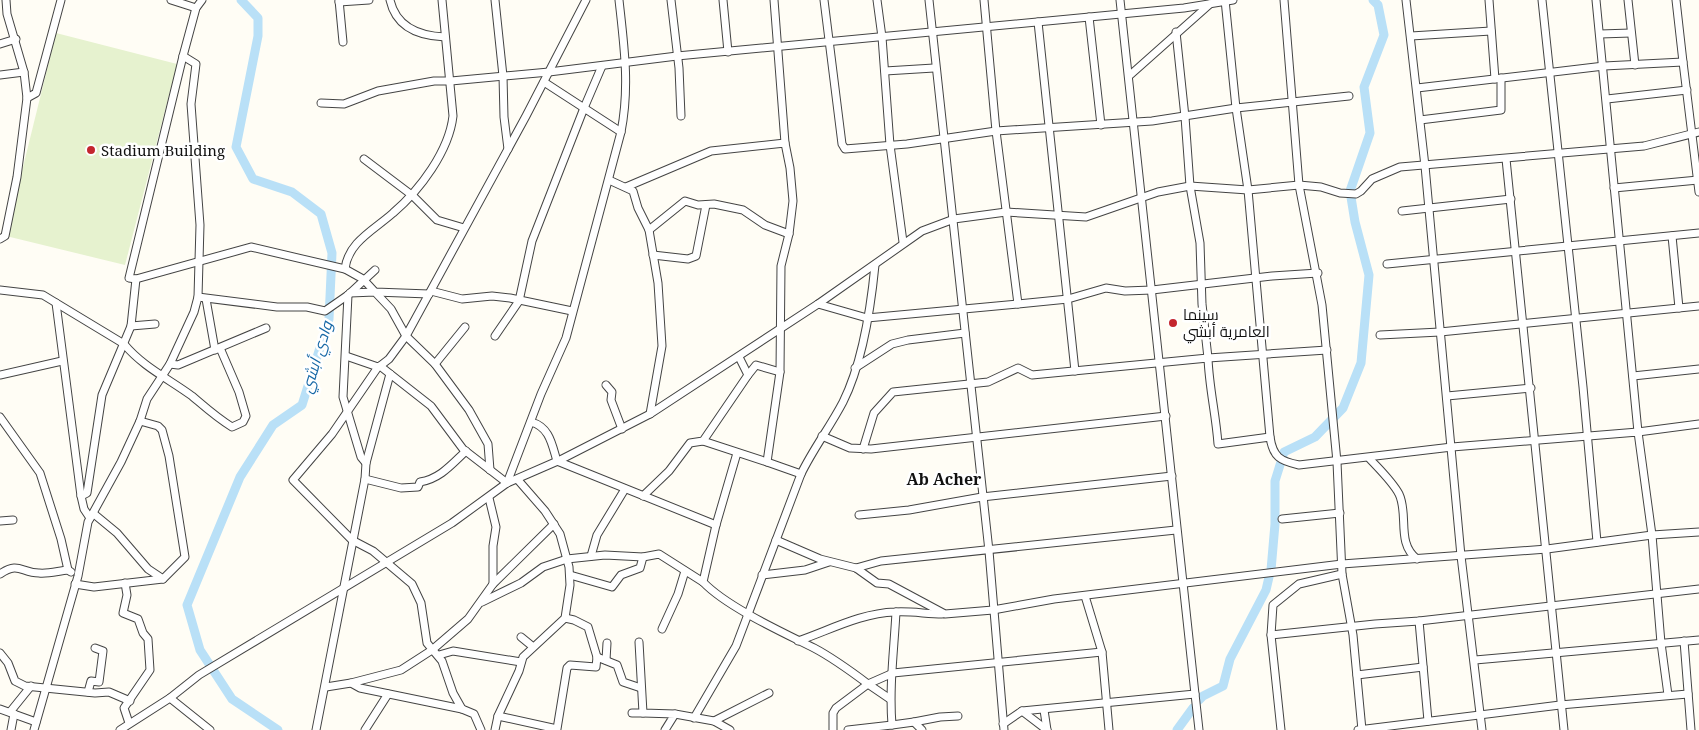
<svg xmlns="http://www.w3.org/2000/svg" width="1699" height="730" font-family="'Noto Serif',Cairo,serif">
<rect width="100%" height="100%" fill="#fffdf5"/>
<!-- pitch -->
<path fill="#e6f2cf" d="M 56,33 L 177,64 L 125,265 L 6,236 Z"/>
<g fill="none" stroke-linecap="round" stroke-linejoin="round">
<!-- river -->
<g stroke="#b9e0f7" stroke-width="9">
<path d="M 241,0 L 258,18 L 258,36 L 236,147 L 253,179 L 292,192 L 321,214 L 332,253 L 329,319 L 302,405 L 273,425 L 240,477 L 187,605 L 200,650 L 232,699 L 278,730"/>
<path d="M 1271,570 L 1275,524 L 1275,481 L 1284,452 L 1315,437 L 1343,408 L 1361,363 L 1369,275 L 1355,222 L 1350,191 L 1370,133 L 1364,87 L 1384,35 L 1378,5 L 1373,0"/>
<path d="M 1199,700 L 1203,696 L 1223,686 L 1230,659 L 1266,590 L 1269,577"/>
<path d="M 1177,730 L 1193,708"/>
</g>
<!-- minor casing -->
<g stroke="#444" stroke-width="9">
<g id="minor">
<path d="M 171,0 L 196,8"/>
<path d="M 202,0 L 196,8 L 183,56 L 129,278 L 136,279 L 251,247 L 345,269 L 363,279 L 375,292 L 429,294"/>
<path d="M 339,0 L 343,42"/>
<path d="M 390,0 C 396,27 419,36 445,37"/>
<path d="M 495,0 L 503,76 L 504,117 L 508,149"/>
<path d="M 671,0 L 679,68 L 681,116"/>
<path d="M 723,0 L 728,52"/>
<path d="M 774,0 L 785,143"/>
<path d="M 824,0 L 842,144 L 845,149 L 907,144 L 996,131 L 984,0"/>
<path d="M 877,0 L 882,37 L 890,145 L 903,242"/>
<path d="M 929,0 L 989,551 L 1004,730"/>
<path d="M 1225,0 L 1236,108 L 1248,190 L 1270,437"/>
<path d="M 1284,0 L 1299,185 L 1322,305 L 1337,462 L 1342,574 L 1353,635 L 1362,730"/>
<path d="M 1406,0 L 1425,166 L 1461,556 L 1482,730"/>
<path d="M 1489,0 L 1495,79"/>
<path d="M 1542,0 L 1583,387 L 1597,542"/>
<path d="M 1596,0 L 1638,432 L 1699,424"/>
<path d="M 1628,0 L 1635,65"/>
<path d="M 339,2 L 369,0"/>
<path d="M 1089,17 L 1101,125"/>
<path d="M 1038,22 L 1075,371"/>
<path d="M 1176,32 L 1185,117 L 1190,186 L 1200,243 L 1202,304 L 1208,358 L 1327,350"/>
<path d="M 1600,34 L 1631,33"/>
<path d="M 1411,36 L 1491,31"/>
<path d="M 0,44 L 16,39"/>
<path d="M 1683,62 L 1699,192"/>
<path d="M 885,71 L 934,68"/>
<path d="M 0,75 L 24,72"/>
<path d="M 1129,76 L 1210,4"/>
<path d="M 544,82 L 584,108 L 602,66"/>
<path d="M 1417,88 L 1604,66 L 1683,62 L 1676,0"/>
<path d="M 27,98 L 36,93 L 61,0"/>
<path d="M 1607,99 L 1687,90"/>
<path d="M 321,103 L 344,104 L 378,91 L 434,81 L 451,81 L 549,72 L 677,56 L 1184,8 L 1233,0"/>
<path d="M 1420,120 L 1501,110 L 1501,78"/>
<path d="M 364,159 L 413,196 L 437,220 L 464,228"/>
<path d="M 1506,159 L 1564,730"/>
<path d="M 609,180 L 633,191 L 638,208 L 649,230 L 658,283 L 662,346 L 650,414"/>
<path d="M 626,187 L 711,151 L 785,143 L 790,168 L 793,201 L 789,234 L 781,266 L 780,372 L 767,462 L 801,474"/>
<path d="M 1614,188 L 1698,180"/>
<path d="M 1402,211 L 1511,199"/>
<path d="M 649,230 L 685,201 L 698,205 L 714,204 L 743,210 L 765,225 L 789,234"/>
<path d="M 1672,236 L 1679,308"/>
<path d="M 0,239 L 5,236 L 17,177 L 27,98 L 24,72 L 7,14 L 6,0"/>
<path d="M 653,255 L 688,259 L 696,256 L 706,205"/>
<path d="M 1387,264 L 1699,233"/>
<path d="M 345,269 C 348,242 374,230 393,213 C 420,190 449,151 453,116 L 442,0"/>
<path d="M 1318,273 L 1272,276 L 1152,290 L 1125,291 L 1106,288 L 1068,299 L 1018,304 L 996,131 L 1152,121 L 1236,108 L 1349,96"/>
<path d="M 0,290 L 43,295 L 124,344 C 143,367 169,379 192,396 C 205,407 217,418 232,427 L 243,422 L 246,416 L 239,392 L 220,348"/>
<path d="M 431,291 L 462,299 L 492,296 L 510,298 L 572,311"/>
<path d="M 350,293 L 375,292 L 391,309 L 406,336 L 435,364 L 469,410 L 488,444 L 490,470"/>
<path d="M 348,295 L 343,397 L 361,457 L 366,463"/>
<path d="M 198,297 L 277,307 L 307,307 L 325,311 L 348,295 L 375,270"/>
<path d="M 206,299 L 215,350"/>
<path d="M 56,303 L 81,496 L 84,509 L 90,518"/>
<path d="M 818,304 L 867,318 L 1018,304"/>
<path d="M 131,326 L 155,324"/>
<path d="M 1380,335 L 1440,332 L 1699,306"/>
<path d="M 495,336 L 519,301 L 532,241 L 584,108 L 621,132"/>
<path d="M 346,356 L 378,367 L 380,366 L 431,406 L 463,449 L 507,483"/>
<path d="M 170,364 L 178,365 L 266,328"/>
<path d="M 435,364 L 465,327"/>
<path d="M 380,366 L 389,359 L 406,336 L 526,116 L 586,0"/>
<path d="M 378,367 L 332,434 L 293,480 L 352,540 L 373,551 L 412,584 L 421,603 L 427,643 L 442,661 L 453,693 L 462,709 L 474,714 L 481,730"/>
<path d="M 855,368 L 892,344 L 908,340 L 965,333"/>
<path d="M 0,375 L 62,361"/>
<path d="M 748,375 L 756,365 L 780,372"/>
<path d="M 1633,376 L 1699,369"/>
<path d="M 606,385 L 612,392 L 611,400 L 622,429"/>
<path d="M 1447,396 L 1531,388"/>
<path d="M 0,417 L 40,473 L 61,539 L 68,570"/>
<path d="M 531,422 C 550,427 552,445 557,461 L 716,525"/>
<path d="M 822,436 L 850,448 L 871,449 L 1166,416"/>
<path d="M 703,441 L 767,462"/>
<path d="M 863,449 L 874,413 L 893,392 L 988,382 L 1018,368 L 1032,375 L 1208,358 C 1209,387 1216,415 1218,444 L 1270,437 C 1273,457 1280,461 1299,465 L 1452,447 L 1638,432 L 1652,535 L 1661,643 L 1668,695"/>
<path d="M 737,453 L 716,525 L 703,582 C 727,607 782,632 814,648 C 833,658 852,672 868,684 L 893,673 L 1102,652"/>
<path d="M 1369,458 C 1379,469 1392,481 1399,494 C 1409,515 1396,543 1417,559"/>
<path d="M 365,479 L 401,488 L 418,487 L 420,482 C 440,479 452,464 466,451"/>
<path d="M 507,483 L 541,394 L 566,338 L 621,132 C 630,87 624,45 619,0"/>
<path d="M 81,496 L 87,493 L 102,395 L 131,326 L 136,279"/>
<path d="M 643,496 L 669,471 L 690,443 L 703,441 L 748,375 L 739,357"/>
<path d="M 94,514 L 117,533 L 148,569 L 163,579"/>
<path d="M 859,515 L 909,510 L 982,497 L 1172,476"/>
<path d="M 1282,519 L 1340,513"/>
<path d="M 0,521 L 13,520"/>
<path d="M 776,540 L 820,559 L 856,568 L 877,583 L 889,584 L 945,614 L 993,610 L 1054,599 L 1342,564 L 1547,549 L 1652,535 L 1699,532"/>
<path d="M 591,556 L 597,535 L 625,489"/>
<path d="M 856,568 L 881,561 L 1176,530"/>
<path d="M 0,574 C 19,561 21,573 39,573 C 48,574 58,571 68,570 L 71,572"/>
<path d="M 570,575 L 612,587 L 621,575 L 640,568 L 643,557"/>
<path d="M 762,575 L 805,570 L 829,562"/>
<path d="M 125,583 L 127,595 L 123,613 L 138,619 L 143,633 L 148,639 L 150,670 L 124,708 L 129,723"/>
<path d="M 75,584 L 94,587 L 163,579 L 185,557 L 169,456 L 162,430 L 158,426 L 140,421"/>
<path d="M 493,584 L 554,524"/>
<path d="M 1085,596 L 1102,652 L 1109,730"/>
<path d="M 482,602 L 521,583 L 543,567 L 567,559 L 605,555 L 643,557 L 659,554 L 703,582"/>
<path d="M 896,612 C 894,650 889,687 892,725 L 914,722 L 922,730"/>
<path d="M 1419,621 L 1428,721"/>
<path d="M 662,629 L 678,594 L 685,571"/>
<path d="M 1271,635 L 1375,624 L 1419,621 L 1699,589"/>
<path d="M 521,637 L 532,646"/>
<path d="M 798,641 C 830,630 861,613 895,612 C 911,611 927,614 942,614"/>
<path d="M 1684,641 L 1691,730"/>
<path d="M 639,642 L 643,713 L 675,714 L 665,730"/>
<path d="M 0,653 L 8,663 L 15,681 L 25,686 L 95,693 L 109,692 L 130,701"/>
<path d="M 439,655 L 453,651 L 521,662"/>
<path d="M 597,657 L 617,665 L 623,682 L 641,688"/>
<path d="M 606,660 L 607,643"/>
<path d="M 1475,660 L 1699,640"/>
<path d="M 1357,675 L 1423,667"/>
<path d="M 351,683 L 401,670 L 432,650 L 468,619 L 493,584 L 493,546 L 496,527 L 489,498"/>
<path d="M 326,687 L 351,683 L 360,688 L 462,709"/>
<path d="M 88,692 L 91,681 L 99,682 L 103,651 L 95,648"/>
<path d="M 1195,694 L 1199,730"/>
<path d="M 170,698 L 210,730"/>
<path d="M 0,709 L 36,722"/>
<path d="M 1044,710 L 1047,730"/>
<path d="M 1022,711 L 1047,730"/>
<path d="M 10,712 L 31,686"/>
<path d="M 632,713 L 643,713"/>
<path d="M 675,714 L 714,721 L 730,730"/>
<path d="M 498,716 L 557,729 L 567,668 L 570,665 L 596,667 L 597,657 L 588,627 L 574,620 L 565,618"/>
<path d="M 694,718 L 736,646 L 801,474 C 813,449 830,427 843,402 C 862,364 871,306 875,265"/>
<path d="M 714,721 L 769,693"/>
<path d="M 914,722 L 940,717 L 958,716"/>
<path d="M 1003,724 L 1022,711 L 1195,694 L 1120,0"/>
<path d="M 11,730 L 14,714"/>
<path d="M 34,730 L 78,576 L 88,522 L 121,462 L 140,421 L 147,399 L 170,364 L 194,312 L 198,297 L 200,225 L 191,104 L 196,64 L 183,56"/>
<path d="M 120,730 L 170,698 L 199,675 L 452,523 L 507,483 L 560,460 L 650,414 L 818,304 L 922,231 L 954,219 L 1006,212 L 1086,217 L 1158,192 L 1190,186 L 1248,190 L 1299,185 L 1321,187 L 1340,193 L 1356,194 L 1361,191 L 1372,179 L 1400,167 L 1644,146 L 1699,132"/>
<path d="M 316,730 L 365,479 L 366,463 L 390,374"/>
<path d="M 365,730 L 388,694"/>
<path d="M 495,730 L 498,716 L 519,671 L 523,657 L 565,618 L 570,585 L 569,567 L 560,534 L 545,511 L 518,480"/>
<path d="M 833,730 L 833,713 L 836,708 L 868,684 L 890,699"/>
<path d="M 848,730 L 892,725"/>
<path d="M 1281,730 L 1271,635 L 1273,605 L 1299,584 L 1342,574"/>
<path d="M 1358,730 L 1560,705 L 1688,694"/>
</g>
</g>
<!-- minor -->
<use href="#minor" stroke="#fff" stroke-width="7"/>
</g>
<!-- markers -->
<g fill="#c4262e" stroke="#fff" stroke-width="2">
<circle cx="91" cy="150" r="5"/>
<circle cx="1173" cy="323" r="5"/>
</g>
<g text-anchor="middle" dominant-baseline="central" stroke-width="5" stroke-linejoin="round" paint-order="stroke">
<!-- poi labels -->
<g font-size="15" fill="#111" stroke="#fff" text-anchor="start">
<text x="101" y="150">Stadium Building</text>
<text x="1183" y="314">سينما<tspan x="1183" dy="17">العامرية أبشي</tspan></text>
</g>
<!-- water labels -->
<g font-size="16" font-style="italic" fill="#1768a6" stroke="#fff">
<text transform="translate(316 357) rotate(-73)">وادي أبشي</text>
</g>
<!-- neighbourhood labels -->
<g font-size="16" font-weight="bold" fill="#111" stroke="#fff">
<text x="944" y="479">Ab Acher</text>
</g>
</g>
</svg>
